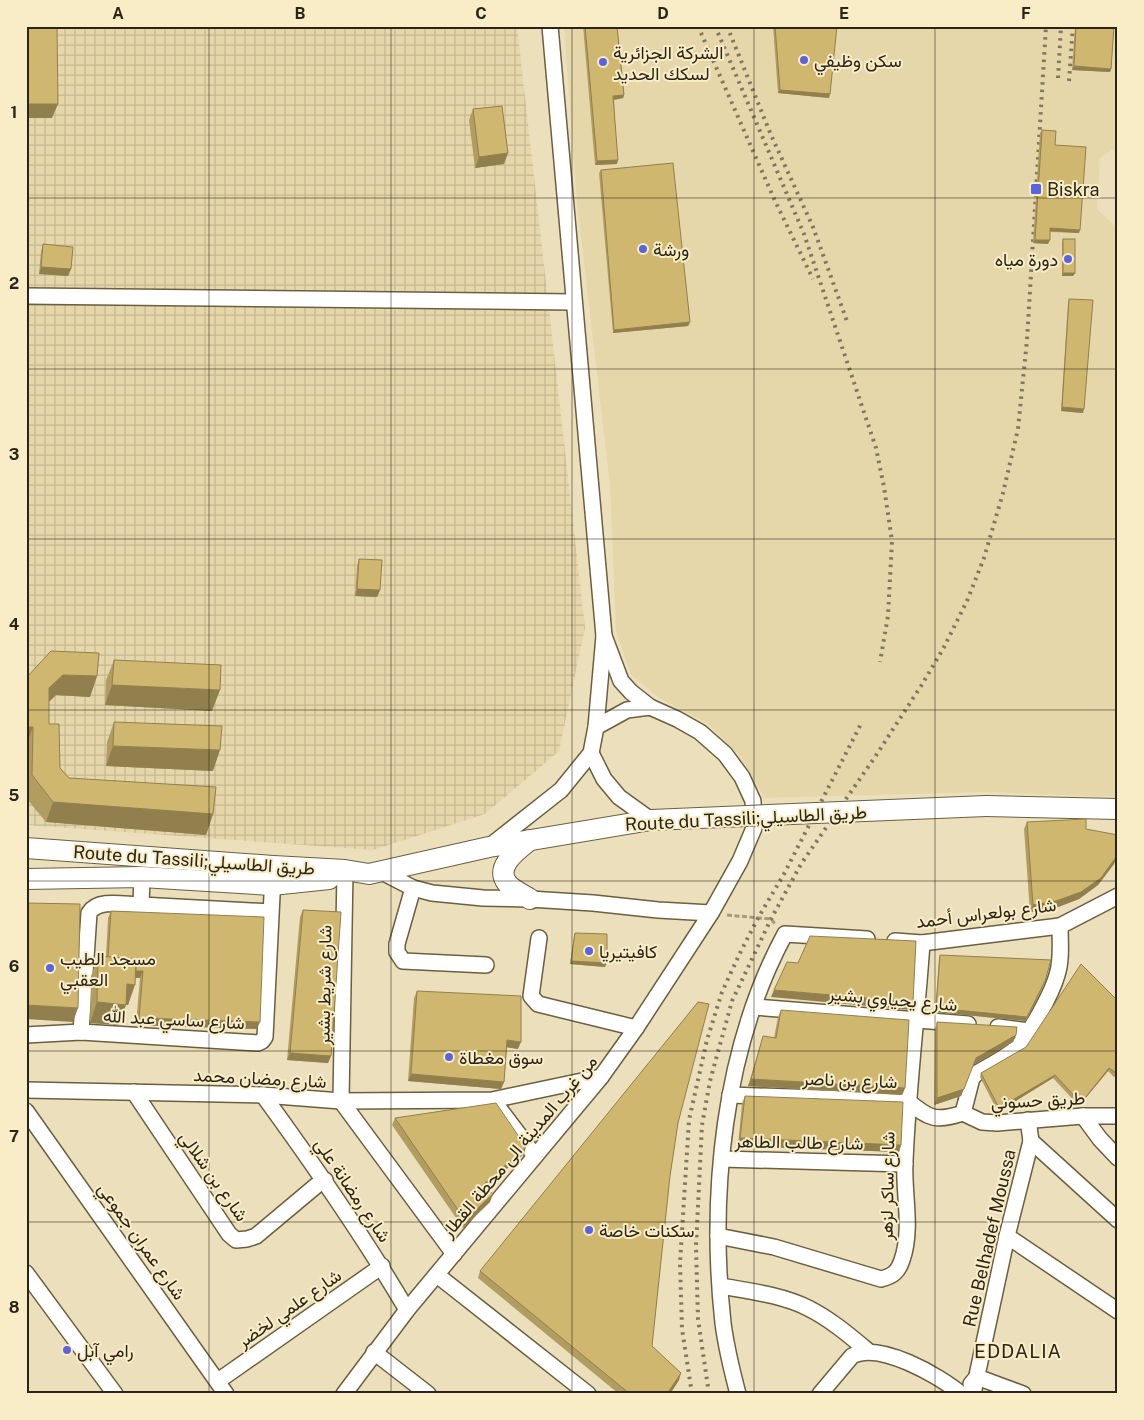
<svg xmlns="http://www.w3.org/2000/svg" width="1144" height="1420" font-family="'Public Sans',Vazirmatn,sans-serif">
<defs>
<pattern id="industrial-grid" width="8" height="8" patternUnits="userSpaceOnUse" patternTransform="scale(1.25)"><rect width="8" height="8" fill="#e6d7ab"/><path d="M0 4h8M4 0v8" fill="none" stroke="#c5b892"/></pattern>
</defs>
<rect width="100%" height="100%" fill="#ecdfbb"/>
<!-- built -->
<path fill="#e6d7ab" d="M 564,26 L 1118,26 L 1118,146 L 1100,158 L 1097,209 L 1118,229 L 1118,797 L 986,792 L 764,798 L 741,757 L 707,723 L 661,699 L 631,675 L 616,631 L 610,485 L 577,203 Z"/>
<!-- industrial -->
<path fill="url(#industrial-grid)" d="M 26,26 L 517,26 L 585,628 L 559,751 L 485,814 L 373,850 L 26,825 Z"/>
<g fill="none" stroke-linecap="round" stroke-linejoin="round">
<!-- minor casing -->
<g stroke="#6b5f3f" stroke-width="18">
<g id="minor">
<path d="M 26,296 L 574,302"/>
<path d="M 596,727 L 627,710 L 650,707"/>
<path d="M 591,753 L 604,779 L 619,797 L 651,820"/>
<path d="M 490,846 L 561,790 L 591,753 L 596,727 L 604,636 L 550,26"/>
<path d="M 345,870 L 341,1101 L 454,1254"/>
<path d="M 382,872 L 413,888 L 432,893 L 483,898 L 530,899 L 593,903 L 658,910 L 711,913"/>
<path d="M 413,888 L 397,944 L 397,952 L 403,961 L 486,965"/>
<path d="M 141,905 L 270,912"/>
<path d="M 539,938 L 531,996 L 538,1004 L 636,1028"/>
<path d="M 895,941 L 922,943 L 1060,926 L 1118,896"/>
<path d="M 754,1007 L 968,1024"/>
<path d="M 998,1027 L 1029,1031"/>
<path d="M 81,1032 L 89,913 C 98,898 125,905 141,905 L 142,877"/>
<path d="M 26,1035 L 81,1032 L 258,1043 L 262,1041 L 265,1037 L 273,875"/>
<path d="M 26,1090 L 263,1095 L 341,1101 L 492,1100 L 601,1077"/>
<path d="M 134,1092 L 229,1234 L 236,1240 L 247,1239 L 256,1236 L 317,1185 L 325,1180"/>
<path d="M 263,1095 C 314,1165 363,1235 407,1310"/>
<path d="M 730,1095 L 908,1101 C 929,1119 936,1122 963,1113"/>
<path d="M 495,1103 L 535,1156"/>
<path d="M 26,1111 L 226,1394"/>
<path d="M 963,1113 L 972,1078 L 977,1073 C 989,1066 1002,1059 1013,1051 C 1027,1040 1052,993 1057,975 C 1062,960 1060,942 1060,926"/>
<path d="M 963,1113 L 982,1122 L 997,1123 L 1083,1116 L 1118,1116"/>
<path d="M 1083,1116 L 1100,1139 L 1118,1158"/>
<path d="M 1031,1141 L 1118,1220"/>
<path d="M 722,1159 L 905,1164"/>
<path d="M 718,1236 L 774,1247 L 881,1279 C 893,1276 898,1272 902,1260 C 913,1228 903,1193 905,1161 C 908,1088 917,1016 922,943"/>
<path d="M 1007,1236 L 1118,1311"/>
<path d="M 26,1273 L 115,1394"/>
<path d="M 437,1275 L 588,1394"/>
<path d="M 721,1286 C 749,1291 782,1295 808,1308 C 830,1319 849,1335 868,1351"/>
<path d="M 374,1352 L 428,1394"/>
<path d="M 218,1381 L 382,1266"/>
<path d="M 971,1384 L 977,1377 L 1023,1394"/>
<path d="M 344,1394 L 407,1310 L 601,1077 L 636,1028 L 711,913 L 740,861 L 754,828 L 753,801 L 742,777 L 725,754 L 700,732 L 677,719 L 650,707 L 631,692 L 621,681 L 604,636"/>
<path d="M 738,1394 C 732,1371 726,1347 723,1323 C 709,1195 723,1049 785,934 L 867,939"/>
<path d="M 820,1394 L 852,1356 C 879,1341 940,1376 961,1394"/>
<path d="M 973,1394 L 1007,1236 L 1031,1141 L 1028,1120"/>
</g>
</g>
<!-- major casing -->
<g stroke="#6b5f3f" stroke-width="22">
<g id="major">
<path d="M 986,806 L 1118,809"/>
<path d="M 26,848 L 273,866 L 345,870 L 369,874 L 489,847 L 651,820"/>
<path d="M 26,879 L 142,877 L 272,885 L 329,879"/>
<path d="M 530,899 C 523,894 512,890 507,883 C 494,866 519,849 530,840"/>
</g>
</g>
<!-- path -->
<path stroke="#a59b7f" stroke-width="3" stroke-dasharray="5 2.5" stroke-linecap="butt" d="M 727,915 L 771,919 L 776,925"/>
<!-- minor -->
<use href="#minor" stroke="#fff" stroke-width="15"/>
<!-- major -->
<use href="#major" stroke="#fff" stroke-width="20"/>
<!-- rail -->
<g stroke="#7f775f" stroke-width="4" stroke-dasharray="2.5 5" stroke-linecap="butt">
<path d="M 698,26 L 775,201 L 813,279"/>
<path d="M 715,26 L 804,234 L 876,448 L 884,487 L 892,541 L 888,616 L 880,662"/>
<path d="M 727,26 L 771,135 L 813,227 L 848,324"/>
<path d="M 1058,78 L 1061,26"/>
<path d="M 1069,81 L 1073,26"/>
<path d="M 692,1394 L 682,1329 L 680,1263 L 689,1120 L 707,1040 L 722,992 L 740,953 L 758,918 L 784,874 L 862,722"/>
<path d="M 709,1394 L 698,1319 L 696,1246 L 702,1125 L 710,1081 L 732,1001 L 771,919 L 801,864 L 875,757 L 921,686 L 943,649 L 967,601 L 984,558 L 1003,493 L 1018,429 L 1027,340 L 1046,26"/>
</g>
<!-- major-bridge casing -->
<g stroke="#6b5f3f" stroke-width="22" stroke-linecap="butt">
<path id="major-bridge" d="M 651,820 L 986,806"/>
</g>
<!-- major-bridge -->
<use href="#major-bridge" stroke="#fff" stroke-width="20"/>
</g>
<!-- wall -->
<g fill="#b29d60">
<path d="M 583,26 L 617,26 L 624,95 L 623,98 L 614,100 L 617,164 L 595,165 Z"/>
<path d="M 773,26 L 837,26 L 829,98 L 778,93 Z"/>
<path d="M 1075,26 L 1114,26 L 1111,69 L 1110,72 L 1072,70 Z"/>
<path d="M 473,109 L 504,164 L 475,168 L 469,120 Z"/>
<path d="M 1042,130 L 1055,145 L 1079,233 L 1050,232 L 1048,244 L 1033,243 L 1040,133 Z"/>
<path d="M 601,170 L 690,322 L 688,326 L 613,333 L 599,173 Z"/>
<path d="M 1063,239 L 1075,273 L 1073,276 L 1062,276 L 1062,243 Z"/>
<path d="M 43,244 L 71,269 L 68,276 L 39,274 L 41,251 Z"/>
<path d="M 1069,299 L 1083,413 L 1061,411 L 1068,303 Z"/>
<path d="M 359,559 L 380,590 L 377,597 L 355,596 L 357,566 Z"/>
<path d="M 114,660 L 212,711 L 105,705 L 106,680 Z"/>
<path d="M 97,676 L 90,697 L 56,695 L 49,701 L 49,724 L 60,768 L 69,778 L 213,814 L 206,835 L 46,822 L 26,798 L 27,677 Z"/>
<path d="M 114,722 L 213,771 L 106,766 L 107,742 Z"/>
<path d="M 1027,822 L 1086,829 L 1118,853 L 1114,864 L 1098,885 L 1079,899 L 1053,909 L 1030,912 L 1024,829 Z"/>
<path d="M 303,910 L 331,1056 L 328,1063 L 287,1060 L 300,917 Z"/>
<path d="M 111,911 L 257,1029 L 136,1025 L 140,978 L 135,978 L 128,1005 L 126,1005 L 118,1025 L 90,1023 L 91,976 L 98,956 L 106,956 L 108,918 Z"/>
<path d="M 575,933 L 605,967 L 570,964 L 574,936 Z"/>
<path d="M 940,955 L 1044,985 L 1026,1021 L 935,1012 L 939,958 Z"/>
<path d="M 417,991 L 518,1049 L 507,1047 L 504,1082 L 501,1089 L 408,1081 L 414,998 Z"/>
<path d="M 1118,1001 L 1118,1073 L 1114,1077 L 1108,1071 L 1079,1106 L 1053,1078 L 998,1112 L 980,1077 L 981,1073 Z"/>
<path d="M 781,1010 L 905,1088 L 902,1095 L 748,1086 L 763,1036 L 774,1038 L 778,1017 Z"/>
<path d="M 937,1022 L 1016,1035 L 1013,1042 L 973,1065 L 961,1096 L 934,1105 L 935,1029 Z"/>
<path d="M 745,1096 L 901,1145 L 899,1152 L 738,1146 L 742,1103 Z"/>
<path d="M 395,1118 L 524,1154 L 485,1187 L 490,1202 L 463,1228 L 392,1125 Z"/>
<path d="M 678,1123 L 670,1176 L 652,1346 L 679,1380 L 670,1394 L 619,1394 L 478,1278 L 480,1271 Z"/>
</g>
<!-- shaded-wall -->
<g fill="#91804e">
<path d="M 1074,66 L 1111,69 L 1110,72 L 1072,70 Z"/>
<path d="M 780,90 L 830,94 L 829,98 L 778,93 Z"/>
<path d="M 624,95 L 623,98 L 612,100 L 613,96 Z"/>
<path d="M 26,104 L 58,104 L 52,118 L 26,118 Z"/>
<path d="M 508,153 L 504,164 L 475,168 L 479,157 Z"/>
<path d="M 618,160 L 617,164 L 595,165 L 597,161 Z"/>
<path d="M 1050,228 L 1080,230 L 1079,233 L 1049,231 Z"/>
<path d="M 1035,240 L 1050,240 L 1048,244 L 1033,243 Z"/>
<path d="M 41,267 L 71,269 L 68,276 L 39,274 Z"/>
<path d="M 1063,273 L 1075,273 L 1073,276 L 1062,276 Z"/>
<path d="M 690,322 L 688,326 L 613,333 L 614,330 Z"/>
<path d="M 1062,407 L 1084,409 L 1083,413 L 1061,411 Z"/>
<path d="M 357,589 L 380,590 L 377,597 L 355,596 Z"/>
<path d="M 63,675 L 97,676 L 90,697 L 56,695 L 42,709 L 49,688 Z"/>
<path d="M 112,685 L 220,690 L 212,711 L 105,705 Z"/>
<path d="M 26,727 L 33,727 L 26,746 Z"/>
<path d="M 113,746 L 220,750 L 213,771 L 106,766 Z"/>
<path d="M 53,802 L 213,814 L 206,835 L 46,822 Z"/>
<path d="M 1116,857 L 1114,864 L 1098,885 L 1079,899 L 1053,909 L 1030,912 L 1033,905 Z"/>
<path d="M 571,961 L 607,963 L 605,967 L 570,964 Z"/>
<path d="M 108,970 L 143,971 L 140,978 L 105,977 Z"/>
<path d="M 1045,981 L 1026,1021 L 935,1012 L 936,1008 Z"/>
<path d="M 127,984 L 135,985 L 128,1005 L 126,1005 L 118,1025 L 90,1023 L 97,1002 Z"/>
<path d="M 774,990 L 913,1002 L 911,1010 L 771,997 Z"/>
<path d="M 26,1005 L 78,1008 L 73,1022 L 26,1019 Z"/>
<path d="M 139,1018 L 260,1022 L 257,1029 L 136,1025 Z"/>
<path d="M 1016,1035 L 1013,1042 L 973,1065 L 961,1096 L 934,1105 L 937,1098 L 976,1058 Z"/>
<path d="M 507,1040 L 521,1042 L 518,1049 L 504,1047 Z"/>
<path d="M 290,1053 L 331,1056 L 328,1063 L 287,1060 Z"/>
<path d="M 1109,1068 L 1108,1071 L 1079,1106 L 1081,1103 Z"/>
<path d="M 411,1074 L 504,1082 L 501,1089 L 408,1081 Z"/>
<path d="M 1055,1075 L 1053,1078 L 998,1112 L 999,1108 Z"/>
<path d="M 751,1079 L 905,1088 L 902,1095 L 748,1086 Z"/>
<path d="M 740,1138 L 901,1145 L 899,1152 L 738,1146 Z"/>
<path d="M 526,1147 L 524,1154 L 480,1192 L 483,1185 Z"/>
<path d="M 493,1194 L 490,1202 L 463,1228 L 465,1220 Z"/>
<path d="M 681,1373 L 679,1380 L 670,1394 L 667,1394 Z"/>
</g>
<!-- building -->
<g fill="#cfb770" stroke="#91804e">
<path d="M 26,26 L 57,26 L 58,104 L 26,104 Z"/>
<path d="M 585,26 L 617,26 L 624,95 L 613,96 L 618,160 L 597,161 Z"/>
<path d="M 775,26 L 837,26 L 830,94 L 780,90 Z"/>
<path d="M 1076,26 L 1114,26 L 1111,69 L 1074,66 Z"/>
<path d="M 502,106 L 508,153 L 479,157 L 473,109 Z"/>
<path d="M 1042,130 L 1056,131 L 1055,145 L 1086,147 L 1080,230 L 1050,228 L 1050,240 L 1035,240 Z"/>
<path d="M 673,163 L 690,322 L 614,330 L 601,170 Z"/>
<rect x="1063" y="239" width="12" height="34"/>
<path d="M 43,244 L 73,247 L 71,269 L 41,267 Z"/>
<path d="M 1069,299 L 1093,300 L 1084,409 L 1062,407 Z"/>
<path d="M 359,559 L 382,560 L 380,590 L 357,589 Z"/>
<path d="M 51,651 L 99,653 L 97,676 L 63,675 L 49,688 L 49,724 L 59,724 L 60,768 L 69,778 L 216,787 L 213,814 L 53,802 L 32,775 L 33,727 L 26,727 L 27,677 Z"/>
<path d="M 114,660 L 221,665 L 220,690 L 112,685 Z"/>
<path d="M 114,722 L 222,726 L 220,750 L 113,746 Z"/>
<path d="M 1086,819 L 1086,829 L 1118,835 L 1118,853 L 1116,857 L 1101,878 L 1081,892 L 1056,901 L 1033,905 L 1027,822 Z"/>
<path d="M 26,903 L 80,904 L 78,1008 L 26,1005 Z"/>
<path d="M 303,910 L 341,912 L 331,1056 L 290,1053 Z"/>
<path d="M 111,911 L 264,917 L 260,1022 L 139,1018 L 143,971 L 136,971 L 136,959 L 108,957 Z"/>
<path d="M 575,933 L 607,934 L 607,963 L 571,961 Z"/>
<path d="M 810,936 L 916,941 L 913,1002 L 774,990 L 787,962 L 798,963 Z"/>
<path d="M 940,955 L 1051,960 L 1045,981 L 1027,1017 L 936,1008 Z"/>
<path d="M 98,956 L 136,959 L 135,985 L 127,984 L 126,1005 L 97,1002 Z"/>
<path d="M 1081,964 L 1118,1001 L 1118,1071 L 1116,1073 L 1109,1068 L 1081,1103 L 1055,1075 L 999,1108 L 981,1073 L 1026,1047 Z"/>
<path d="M 417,991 L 521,996 L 521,1042 L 507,1040 L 504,1082 L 411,1074 Z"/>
<path d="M 698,1002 L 709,1004 L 678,1123 L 670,1176 L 652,1346 L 681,1373 L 667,1394 L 630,1394 L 480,1271 Z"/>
<path d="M 781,1010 L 909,1020 L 905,1088 L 751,1079 L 763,1036 L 776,1038 Z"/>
<path d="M 937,1022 L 1017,1027 L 1016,1035 L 976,1058 L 964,1089 L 937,1098 Z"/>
<path d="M 745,1096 L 903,1102 L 901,1145 L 740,1138 Z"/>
<path d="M 496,1103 L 526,1147 L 483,1185 L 493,1194 L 465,1220 L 395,1118 Z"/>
</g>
<!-- grid -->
<path fill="none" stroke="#2a2517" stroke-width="1" stroke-opacity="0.55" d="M 209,26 L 209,1394M 391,26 L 391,1394M 572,26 L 572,1394M 754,26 L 754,1394M 935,26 L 935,1394M 26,198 L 1118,198M 26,369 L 1118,369M 26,539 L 1118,539M 26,710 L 1118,710M 26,881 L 1118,881M 26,1051 L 1118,1051M 26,1222 L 1118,1222"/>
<!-- markers -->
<g fill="#5b64dc" stroke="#f9edc8" stroke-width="2">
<circle cx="804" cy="60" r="5"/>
<circle cx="603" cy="62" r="5"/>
<rect x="1030" y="183" width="12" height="12" rx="2.5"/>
<circle cx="643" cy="249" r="5"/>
<circle cx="1068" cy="259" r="5"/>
<circle cx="589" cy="951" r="5"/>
<circle cx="50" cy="968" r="5"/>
<circle cx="449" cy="1057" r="5"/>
<circle cx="589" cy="1230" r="5"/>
<circle cx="67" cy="1350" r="5"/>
</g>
<g text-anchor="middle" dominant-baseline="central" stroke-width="4" stroke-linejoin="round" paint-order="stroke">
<!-- poi labels -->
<g font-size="18" fill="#2a2517" stroke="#f9edc8" text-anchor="start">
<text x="613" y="52">الشركة الجزائرية<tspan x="613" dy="21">لسكك الحديد</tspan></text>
<text x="814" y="60">سكن وظيفي</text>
<text x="1047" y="189">Biskra</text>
<text x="653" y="249">ورشة</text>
<text x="1058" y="259" text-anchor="end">دورة مياه</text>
<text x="599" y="951">كافيتيريا</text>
<text x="60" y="958">مسجد الطيب<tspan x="60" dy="21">العقبي</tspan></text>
<text x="459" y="1057">سوق مغطاة</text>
<text x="599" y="1230">سكنات خاصة</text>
<text x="77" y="1350">رامي آبل</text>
</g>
<!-- street labels -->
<g font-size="18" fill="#2a2517" stroke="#f9edc8">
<text transform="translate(746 818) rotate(-3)">Route du Tassili;طريق الطاسيلي</text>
<text transform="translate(194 860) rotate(4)">Route du Tassili;طريق الطاسيلي</text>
<text transform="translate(986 913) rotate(-7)">شارع بولعراس أحمد</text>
<text transform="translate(324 985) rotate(-89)">شارع شريط بشير</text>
<text transform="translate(893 999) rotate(5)">شارع يحياوي بشير</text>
<text transform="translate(174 1019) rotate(3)">شارع ساسي عبد الله</text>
<text transform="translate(260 1078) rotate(3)">شارع رمضان محمد</text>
<text transform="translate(850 1080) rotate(2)">شارع بن ناصر</text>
<text transform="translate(1038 1100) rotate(-3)">طريق حسوني</text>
<text transform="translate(799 1142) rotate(1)">شارع طالب الطاهر</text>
<text transform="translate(519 1146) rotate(-50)">من غرب المدينة الى محطة القطار</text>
<text transform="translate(214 1176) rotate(55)">شارع بن شلالي</text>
<text transform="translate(887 1186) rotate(-89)">شارع ساكر لزهر</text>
<text transform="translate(353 1190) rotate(56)">شارع رمضانة علي</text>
<text transform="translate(989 1238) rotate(-77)">Rue Belhadef Moussa</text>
<text transform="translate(142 1241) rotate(55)">شارع عمران جموعي</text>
<text transform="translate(289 1308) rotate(-35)">شارع علمي لخضر</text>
</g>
<!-- neighbourhood labels -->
<g font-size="19" letter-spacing="1" fill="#2a2517" stroke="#f9edc8">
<text x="1018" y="1351">EDDALIA</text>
</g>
</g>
<!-- border -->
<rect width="1144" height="1420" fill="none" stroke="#f9edc8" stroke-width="55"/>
<rect x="28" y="28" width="1088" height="1364" fill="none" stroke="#2a2517" stroke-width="2"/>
<g font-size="16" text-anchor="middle" font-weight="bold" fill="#2a2517">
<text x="118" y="19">A</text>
<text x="300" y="19">B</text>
<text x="481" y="19">C</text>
<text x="663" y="19">D</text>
<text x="844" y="19">E</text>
<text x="1026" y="19">F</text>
<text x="14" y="118">1</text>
<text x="14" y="289">2</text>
<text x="14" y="460">3</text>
<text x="14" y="630">4</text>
<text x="14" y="801">5</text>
<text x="14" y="972">6</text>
<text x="14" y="1142">7</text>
<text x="14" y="1313">8</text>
</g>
</svg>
